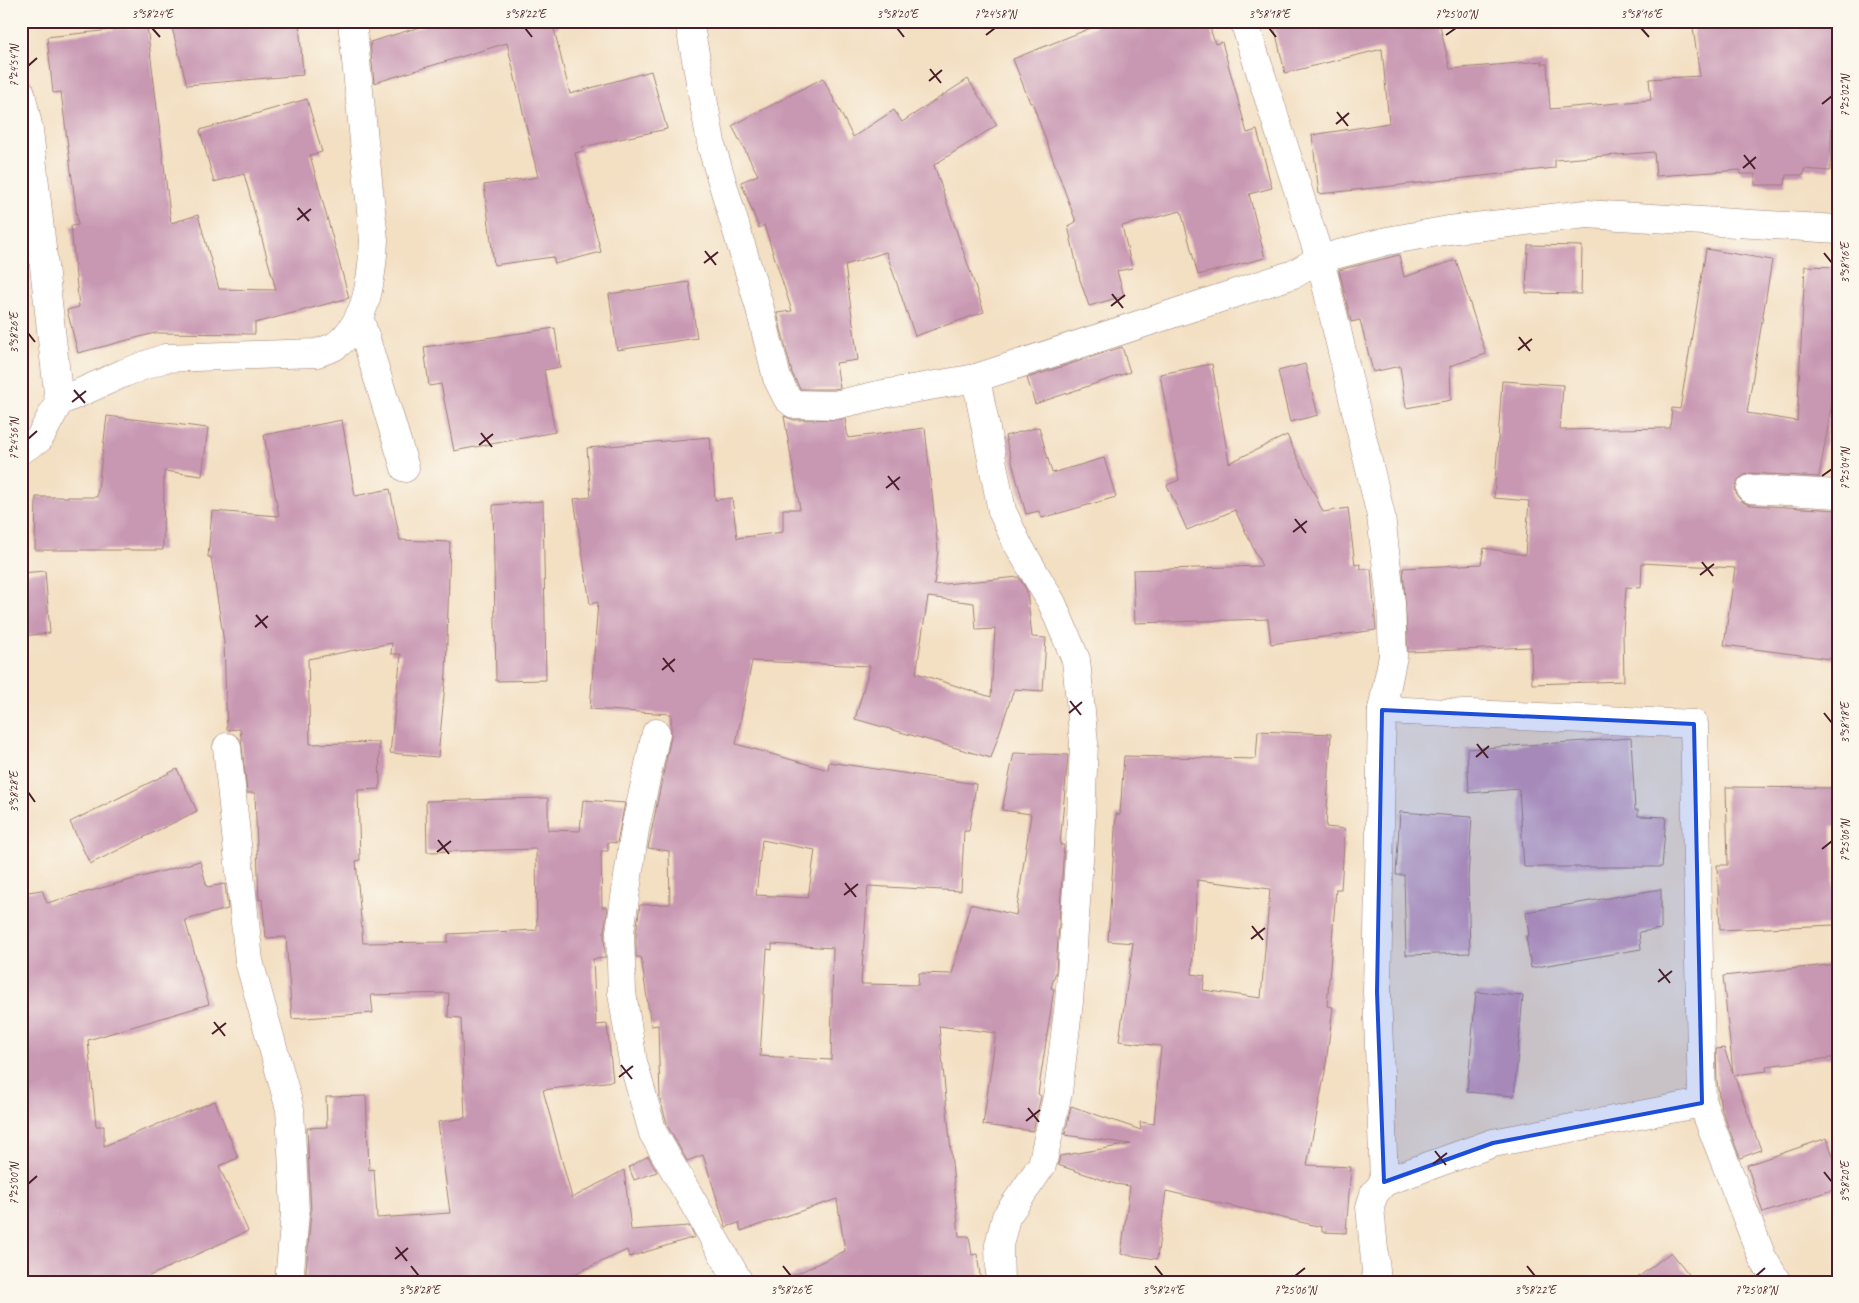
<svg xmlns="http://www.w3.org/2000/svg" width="1859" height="1303" font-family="Caveat,sans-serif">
<rect width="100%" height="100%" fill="#fbf7ec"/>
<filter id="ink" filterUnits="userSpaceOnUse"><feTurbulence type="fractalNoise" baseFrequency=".02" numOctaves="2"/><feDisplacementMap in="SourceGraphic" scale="10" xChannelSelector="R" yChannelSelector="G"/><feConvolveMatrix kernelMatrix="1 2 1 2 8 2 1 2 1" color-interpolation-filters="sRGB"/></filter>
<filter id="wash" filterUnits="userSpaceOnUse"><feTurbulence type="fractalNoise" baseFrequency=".0096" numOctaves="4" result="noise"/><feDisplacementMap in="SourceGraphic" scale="20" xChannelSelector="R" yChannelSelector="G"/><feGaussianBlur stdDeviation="1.12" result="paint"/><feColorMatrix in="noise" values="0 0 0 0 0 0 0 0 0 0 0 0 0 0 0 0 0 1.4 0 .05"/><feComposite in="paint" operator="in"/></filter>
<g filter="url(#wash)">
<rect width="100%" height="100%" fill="#f3dfc2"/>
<g id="blocks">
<!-- building -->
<g fill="#c897b2" fill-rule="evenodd">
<path d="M 192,21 L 299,21 L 303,75 L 187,85 L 171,24 Z"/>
<path d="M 440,21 L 558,21 L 559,28 L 554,29 L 570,94 L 651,71 L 667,129 L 582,147 L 583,151 L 575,153 L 601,252 L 555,264 L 553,257 L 494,265 L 484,185 L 538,177 L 507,43 L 374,83 L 370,42 Z"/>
<path d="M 1095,21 L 1208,21 L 1215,44 L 1222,42 L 1247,133 L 1257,130 L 1272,188 L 1249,194 L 1265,258 L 1198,275 L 1181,211 L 1122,226 L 1132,268 L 1117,271 L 1124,296 L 1089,306 L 1080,280 L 1068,226 L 1076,222 L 1032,102 L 1030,103 L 1013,59 L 1096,26 Z"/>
<path d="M 1273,21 L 1439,21 L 1450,69 L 1542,61 L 1542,64 L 1547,64 L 1550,109 L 1651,100 L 1649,79 L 1700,76 L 1692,21 L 1838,21 L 1838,98 L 1833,98 L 1830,171 L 1804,169 L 1804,175 L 1786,175 L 1785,185 L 1755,185 L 1755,174 L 1740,174 L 1740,170 L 1656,176 L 1654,152 L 1555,160 L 1555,168 L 1319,194 L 1312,135 L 1389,123 L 1382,49 L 1285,73 Z"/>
<path d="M 147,26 L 171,223 L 198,215 L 219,289 L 276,290 L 244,174 L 214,182 L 200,130 L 307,99 L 322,152 L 310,155 L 349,298 L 255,323 L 255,334 L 155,333 L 78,353 L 67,310 L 79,307 L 71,226 L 78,225 L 61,92 L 53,93 L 47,37 Z"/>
<path d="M 823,78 L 853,137 L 894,110 L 902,122 L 968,79 L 997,125 L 934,165 L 984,312 L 915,336 L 886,252 L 845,265 L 858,360 L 836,363 L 840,388 L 833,389 L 800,389 L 792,373 L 777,313 L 792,311 L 764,225 L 759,228 L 741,182 L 758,175 L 732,126 Z"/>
<path d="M 1528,245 L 1582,246 L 1581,294 L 1526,293 Z"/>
<path d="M 1706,249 L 1772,260 L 1747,413 L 1797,421 L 1805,266 L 1838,267 L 1838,392 L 1834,392 L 1819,477 L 1751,473 L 1744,475 L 1738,480 L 1735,489 L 1737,496 L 1743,502 L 1750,505 L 1838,510 L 1838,660 L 1724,645 L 1735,568 L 1642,563 L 1641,588 L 1626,587 L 1623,634 L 1624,681 L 1532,684 L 1531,647 L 1408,652 L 1403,568 L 1481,564 L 1484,548 L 1525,555 L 1529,501 L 1494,498 L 1502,381 L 1563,385 L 1560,430 L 1670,428 L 1672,408 L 1680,409 Z"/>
<path d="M 1399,255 L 1404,277 L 1456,260 L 1486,354 L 1450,366 L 1451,400 L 1406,408 L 1400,366 L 1373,372 L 1360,320 L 1351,322 L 1339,270 Z"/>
<path d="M 689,282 L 697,338 L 617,350 L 609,294 Z"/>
<path d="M 555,328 L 560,367 L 544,370 L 555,432 L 454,451 L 441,384 L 429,386 L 424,347 Z"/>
<path d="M 1122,347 L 1130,372 L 1035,404 L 1027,378 Z"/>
<path d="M 1212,364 L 1229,463 L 1287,435 L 1323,512 L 1348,508 L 1355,565 L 1360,564 L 1361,569 L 1371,569 L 1376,630 L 1271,644 L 1268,619 L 1135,623 L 1133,570 L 1262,566 L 1235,510 L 1187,530 L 1167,485 L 1179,480 L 1160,374 Z"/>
<path d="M 1305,364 L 1318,415 L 1290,422 L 1278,371 Z"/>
<path d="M 107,416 L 208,428 L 202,476 L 164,471 L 163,550 L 35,550 L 36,497 L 97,497 Z"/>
<path d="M 784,416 L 794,420 L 845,419 L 848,438 L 925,428 L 938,550 L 934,585 L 1019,577 L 1027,591 L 1032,637 L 1046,638 L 1043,691 L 1014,689 L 991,758 L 855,719 L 870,666 L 752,661 L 736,744 L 828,770 L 829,762 L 976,784 L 969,831 L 964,831 L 961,891 L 868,886 L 861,984 L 918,985 L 919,973 L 952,974 L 970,904 L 1016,915 L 1031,814 L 1002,810 L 1014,753 L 1068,755 L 1060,845 L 1064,845 L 1056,971 L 1051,988 L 1054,989 L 1038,1094 L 1041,1096 L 1033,1131 L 983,1125 L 996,1033 L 939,1026 L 959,1236 L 969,1236 L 972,1255 L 977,1254 L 981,1282 L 779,1282 L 845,1251 L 837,1199 L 741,1231 L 739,1223 L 726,1227 L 703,1155 L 687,1161 L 668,1127 L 660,1099 L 658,1025 L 651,1026 L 641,957 L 636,957 L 636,933 L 640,905 L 670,904 L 669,851 L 648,848 L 671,736 L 671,714 L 590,709 L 598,602 L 590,604 L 574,499 L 591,497 L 587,448 L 710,437 L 715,500 L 732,498 L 737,538 L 783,532 L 783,509 L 800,509 ZM 928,597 L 974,603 L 976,630 L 995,629 L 991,697 L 916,673 ZM 762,840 L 815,850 L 808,898 L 756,895 ZM 772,944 L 833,948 L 831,1060 L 760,1056 L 767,949 L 772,950 Z"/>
<path d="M 342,420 L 355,496 L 390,489 L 400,540 L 450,542 L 446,674 L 438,757 L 390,753 L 401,654 L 391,654 L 392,643 L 308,659 L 310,744 L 379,742 L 380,789 L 358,790 L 360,860 L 356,861 L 363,943 L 448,942 L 448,934 L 537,930 L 536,849 L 427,852 L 426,801 L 548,798 L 548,830 L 580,831 L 583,800 L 625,803 L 617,843 L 608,842 L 608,851 L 601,851 L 602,907 L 608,907 L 604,932 L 605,958 L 593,959 L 596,1025 L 607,1024 L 613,1081 L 543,1090 L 572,1198 L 624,1170 L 631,1230 L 689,1226 L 695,1237 L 629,1257 L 627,1250 L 557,1282 L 305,1282 L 311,1212 L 307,1128 L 327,1127 L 326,1097 L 366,1096 L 369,1170 L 374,1169 L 377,1218 L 450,1213 L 438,1122 L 465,1118 L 461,1018 L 448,1017 L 449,993 L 371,995 L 373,1013 L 292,1019 L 286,937 L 266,938 L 262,899 L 259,900 L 255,793 L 247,793 L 240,729 L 227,730 L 224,642 L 211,557 L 208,557 L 212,511 L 279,516 L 264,435 Z"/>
<path d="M 1039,427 L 1052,473 L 1104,458 L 1116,497 L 1042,518 L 1039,511 L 1026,514 L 1005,436 Z"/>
<path d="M 543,501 L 546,680 L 496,681 L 493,505 Z"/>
<path d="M 45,571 L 50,633 L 21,636 L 21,573 Z"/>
<path d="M 1258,731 L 1331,734 L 1326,827 L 1345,829 L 1341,889 L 1336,889 L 1327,1006 L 1333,1007 L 1325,1072 L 1307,1165 L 1351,1167 L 1346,1233 L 1322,1232 L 1322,1227 L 1166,1191 L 1157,1259 L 1121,1254 L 1130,1186 L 1115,1184 L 1058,1165 L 1060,1156 L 1131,1144 L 1065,1135 L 1071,1106 L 1141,1130 L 1140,1122 L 1154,1124 L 1161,1046 L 1119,1041 L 1133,943 L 1108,941 L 1116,814 L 1120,815 L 1124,756 L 1256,759 ZM 1197,880 L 1270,889 L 1261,998 L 1203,990 L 1205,976 L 1192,974 Z"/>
<path d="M 1631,738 L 1635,810 L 1638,810 L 1638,816 L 1666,817 L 1662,867 L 1524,867 L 1519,789 L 1469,793 L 1467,749 Z"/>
<path d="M 177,769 L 197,811 L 90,864 L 70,822 Z"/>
<path d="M 1726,787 L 1838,788 L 1838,827 L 1832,826 L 1835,925 L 1720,930 L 1717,865 L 1728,865 Z"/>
<path d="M 1400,812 L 1472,817 L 1468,878 L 1470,953 L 1406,955 L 1404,875 L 1396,875 Z"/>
<path d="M 200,861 L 207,887 L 225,884 L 228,909 L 185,920 L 209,1004 L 88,1040 L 96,1126 L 104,1126 L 104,1146 L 215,1101 L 238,1158 L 219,1166 L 248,1231 L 136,1282 L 21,1282 L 21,893 L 42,890 L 47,903 Z"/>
<path d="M 1661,889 L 1661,929 L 1639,932 L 1641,949 L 1531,968 L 1526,936 L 1529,936 L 1526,912 Z"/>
<path d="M 1838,964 L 1838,1057 L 1766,1066 L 1767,1071 L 1734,1075 L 1761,1150 L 1740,1158 L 1721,1108 L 1717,1082 L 1716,1049 L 1724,1048 L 1733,1073 L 1723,976 Z"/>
<path d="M 1476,992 L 1523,996 L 1514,1096 L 1467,1092 Z"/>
<path d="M 1827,1138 L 1838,1171 L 1838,1188 L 1763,1213 L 1747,1165 Z"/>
<path d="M 648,1156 L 657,1172 L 634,1180 L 629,1167 Z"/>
<path d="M 1671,1252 L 1695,1282 L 1632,1282 Z"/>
</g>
</g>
</g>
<g filter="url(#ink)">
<use href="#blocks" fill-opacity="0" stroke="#9e7f76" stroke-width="1"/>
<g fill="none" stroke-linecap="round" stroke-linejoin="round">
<!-- minor casing -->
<g stroke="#9e7f76" stroke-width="29">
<g id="minor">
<path d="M 689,21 L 712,148 L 759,305 L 777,378 L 787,398 L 794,404 L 835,405 L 883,394 L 976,378 L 1294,274 L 1320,259 L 1387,241 L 1449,230 L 1586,214 L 1838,229"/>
<path d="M 1244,21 L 1320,259 L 1381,516 L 1391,603 L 1393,656 L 1382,710 L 1377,992 L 1384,1182 L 1374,1194 L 1370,1207 L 1377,1282"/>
<path d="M 21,93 L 29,130 L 59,402"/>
<path d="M 359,316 L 405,468"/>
<path d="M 976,378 L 1002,511 L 1017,543 L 1052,603 L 1076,660 L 1084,743 L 1080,845 L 1069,1002 L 1058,1092 L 1042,1165 L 1006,1217 L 999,1245 L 1000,1282"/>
<path d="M 21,450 L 39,439 L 59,402 L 124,373 L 165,358 L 317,353 C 322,351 330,349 335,346 C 368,323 372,276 374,240 L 352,21"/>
<path d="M 1751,489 L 1838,494"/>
<path d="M 1382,710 L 1694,724 L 1702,1103 L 1762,1257 L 1777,1282"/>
<path d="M 656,733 L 635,829 L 620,932 L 622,993 L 633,1062 L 653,1133 L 739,1282"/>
<path d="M 227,747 L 249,961 L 290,1109 L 295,1213 L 289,1282"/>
<path d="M 1384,1182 L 1493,1143 L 1702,1103"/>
</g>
</g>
<!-- minor -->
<use href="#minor" stroke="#fff" stroke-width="28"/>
</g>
</g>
<!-- marked area -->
<path fill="#1d4ed8" fill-opacity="0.2" stroke="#1d4ed8" stroke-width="4" stroke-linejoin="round" d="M 1382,710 L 1694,724 L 1702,1103 L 1493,1143 L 1384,1182 L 1377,992 Z"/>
<!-- ticks -->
<path fill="none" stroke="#4a1f2b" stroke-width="2" d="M 152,28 L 160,37M 525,28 L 532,37M 897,28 L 904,37M 1269,28 L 1276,37M 1641,28 L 1649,37M 986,35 L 995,28M 1446,35 L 1456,28M 28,66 L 37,58M 930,69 L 941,83M 929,81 L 942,70M 1822,104 L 1832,96M 1337,112 L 1348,126M 1336,124 L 1349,113M 1744,155 L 1755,169M 1743,168 L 1756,157M 298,208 L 309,221M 297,220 L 311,209M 705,251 L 716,265M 1824,253 L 1832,263M 704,263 L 718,252M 1112,294 L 1123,308M 1111,306 L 1125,295M 28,333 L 35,342M 1519,337 L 1530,351M 1518,350 L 1532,339M 74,390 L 85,403M 72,402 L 86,391M 481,433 L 492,447M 28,439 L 37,431M 479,445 L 493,434M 888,476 L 899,490M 1822,476 L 1832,469M 886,488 L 900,477M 1295,519 L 1306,533M 1293,532 L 1307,521M 1702,562 L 1713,576M 1700,575 L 1714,564M 256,615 L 267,628M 255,627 L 268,616M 663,658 L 674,672M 662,670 L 675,659M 1070,701 L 1081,715M 1069,713 L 1082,702M 1824,713 L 1832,723M 1477,744 L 1488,758M 1476,757 L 1489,746M 28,792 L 35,802M 438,840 L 449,854M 1822,849 L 1832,841M 437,852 L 451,841M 845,883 L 856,897M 844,895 L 858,884M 1252,926 L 1263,940M 1251,939 L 1265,928M 1659,969 L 1670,983M 1658,982 L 1672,971M 214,1022 L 225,1036M 212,1034 L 226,1023M 621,1065 L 632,1079M 619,1077 L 633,1066M 1028,1108 L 1039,1122M 1026,1121 L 1040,1110M 1435,1151 L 1446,1165M 1433,1164 L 1447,1153M 1824,1172 L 1832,1182M 28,1184 L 37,1176M 396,1247 L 407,1261M 395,1259 L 408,1248M 411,1266 L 419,1276M 783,1266 L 791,1276M 1155,1266 L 1163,1276M 1527,1266 L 1535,1276M 1295,1276 L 1305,1268M 1756,1276 L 1765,1268"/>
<!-- margin -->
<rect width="1859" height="1303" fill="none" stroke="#fbf7ec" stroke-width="55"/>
<rect x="28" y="28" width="1804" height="1248" fill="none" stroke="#4a1f2b" stroke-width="2"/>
<g font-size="12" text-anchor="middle" fill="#4a1f2b">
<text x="152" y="18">3°58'24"E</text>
<text x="525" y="18">3°58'22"E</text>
<text x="897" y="18">3°58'20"E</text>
<text x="995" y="18">7°24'58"N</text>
<text x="1269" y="18">3°58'18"E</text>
<text x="1456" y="18">7°25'00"N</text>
<text x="1641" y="18">3°58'16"E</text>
<text transform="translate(14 66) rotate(-90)" y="4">7°24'54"N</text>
<text transform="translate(1845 96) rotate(-90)" y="4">7°25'02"N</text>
<text transform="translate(1845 263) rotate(-90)" y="4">3°58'16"E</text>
<text transform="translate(14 333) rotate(-90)" y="4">3°58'26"E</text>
<text transform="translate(14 439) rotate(-90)" y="4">7°24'56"N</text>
<text transform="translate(1845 469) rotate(-90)" y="4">7°25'04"N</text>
<text transform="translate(1845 723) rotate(-90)" y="4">3°58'18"E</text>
<text transform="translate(14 792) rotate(-90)" y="4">3°58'28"E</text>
<text transform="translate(1845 841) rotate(-90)" y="4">7°25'06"N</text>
<text transform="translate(1845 1182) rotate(-90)" y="4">3°58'20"E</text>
<text transform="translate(14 1184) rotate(-90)" y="4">7°25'00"N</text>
<text x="419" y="1294">3°58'28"E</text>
<text x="791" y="1294">3°58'26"E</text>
<text x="1163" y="1294">3°58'24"E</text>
<text x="1295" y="1294">7°25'06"N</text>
<text x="1535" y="1294">3°58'22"E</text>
<text x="1756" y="1294">7°25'08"N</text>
</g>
</svg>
